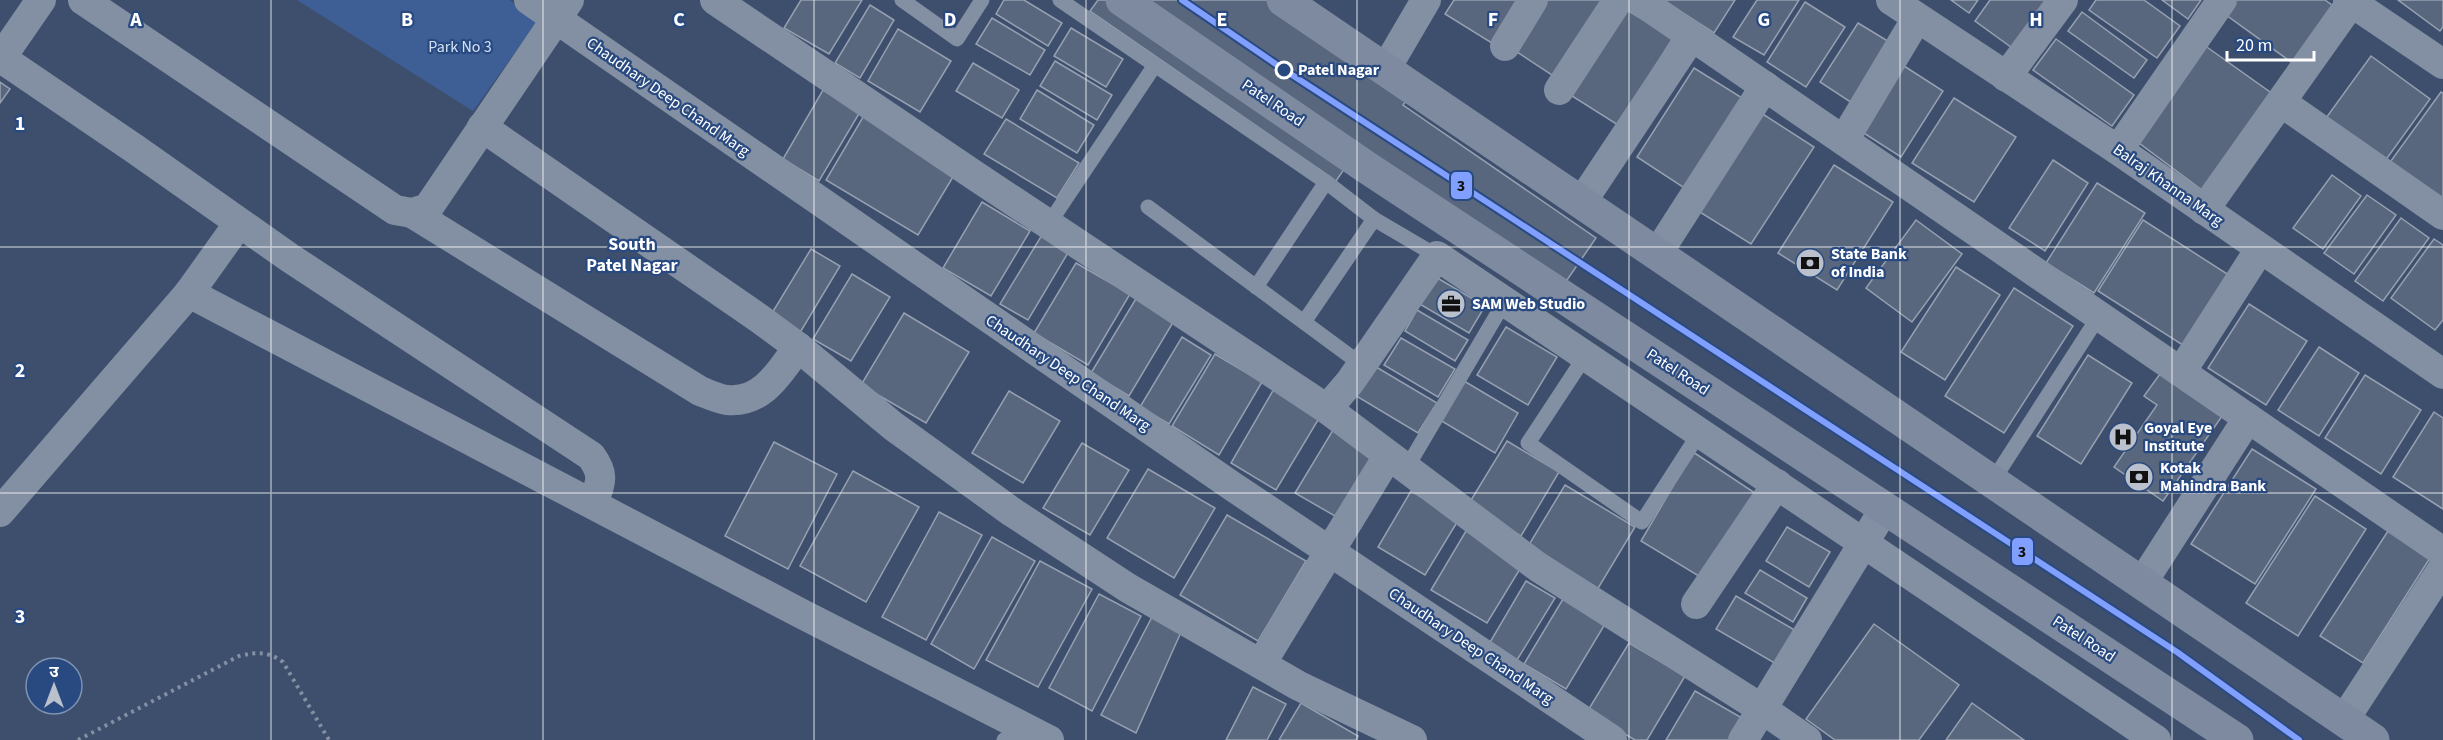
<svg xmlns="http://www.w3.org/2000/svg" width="2443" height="740" font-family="'Source Sans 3','Noto Sans Devanagari',sans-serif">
<rect width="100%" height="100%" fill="#3d4f6c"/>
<!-- green -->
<path fill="#3e5f96" d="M 297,0 L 509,0 L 539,19 L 473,111 Z"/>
<!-- building -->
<g fill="#58677e" stroke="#96a0b1" stroke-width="1.5">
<path d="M 801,0 L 862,0 L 829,54 L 784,28 Z"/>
<path d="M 1004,0 L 1024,0 L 1062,23 L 1048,46 L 996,14 Z"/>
<path d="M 1098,0 L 1292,0 L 1417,86 L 1403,105 L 1596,238 L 1556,296 L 1353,156 L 1336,181 L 1090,11 Z"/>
<path d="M 1454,0 L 1523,0 L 1495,45 L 1445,14 Z"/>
<path d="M 1544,0 L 1612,0 L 1558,79 L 1511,48 Z"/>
<path d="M 1663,0 L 1735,0 L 1714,33 Z"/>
<path d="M 1757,0 L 1799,0 L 1764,55 L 1733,37 Z"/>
<path d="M 1951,0 L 1978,0 L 1969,13 Z"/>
<path d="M 1990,0 L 2051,0 L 2015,50 L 1975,21 Z"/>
<path d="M 2096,0 L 2144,0 L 2180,26 L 2157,58 L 2089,10 Z"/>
<path d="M 2162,0 L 2201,0 L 2188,19 Z"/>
<path d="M 2230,0 L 2325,0 L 2340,11 L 2298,67 L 2222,12 Z"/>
<path d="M 2398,0 L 2443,0 L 2443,27 L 2440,31 Z"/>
<path d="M 1805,2 L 1845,27 L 1806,87 L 1767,62 Z"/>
<path d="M 870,5 L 894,20 L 860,78 L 835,63 Z"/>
<path d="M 1627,10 L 1673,38 L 1618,125 L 1572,96 Z"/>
<path d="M 2082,12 L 2147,60 L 2134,78 L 2068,31 Z"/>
<path d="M 992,18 L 1045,50 L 1030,75 L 976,44 Z"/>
<path d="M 1858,23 L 1891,43 L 1852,103 L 1820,82 Z"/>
<path d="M 1071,28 L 1123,59 L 1106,87 L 1054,56 Z"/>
<path d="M 898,29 L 951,61 L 920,112 L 868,81 Z"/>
<path d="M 2056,39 L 2134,95 L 2112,126 L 2033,70 Z"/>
<path d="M 2204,45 L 2277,97 L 2206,193 L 2135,140 Z"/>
<path d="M 2371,56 L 2430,99 L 2385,161 L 2326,118 Z"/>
<path d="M 1055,61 L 1112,95 L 1097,120 L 1040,86 Z"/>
<path d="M 973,63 L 1019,90 L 1002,118 L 956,91 Z"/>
<path d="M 1901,64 L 1943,91 L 1901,157 L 1859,130 Z"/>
<path d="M 1694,68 L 1747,101 L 1689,191 L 1637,157 Z"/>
<path d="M 0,82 L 10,89 L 0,103 Z"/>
<path d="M 823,90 L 860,112 L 819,181 L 783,159 Z"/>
<path d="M 1037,90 L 1094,125 L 1077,153 L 1020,119 Z"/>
<path d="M 2441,92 L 2443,93 L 2443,205 L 2388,165 Z"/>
<path d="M 1954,98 L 2016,137 L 1974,202 L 1912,163 Z"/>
<path d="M 1758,111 L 1814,147 L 1751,244 L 1695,209 Z"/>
<path d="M 866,112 L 959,167 L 918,235 L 826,180 Z"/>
<path d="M 1006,119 L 1079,163 L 1057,198 L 984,154 Z"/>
<path d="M 2053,160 L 2088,183 L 2045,251 L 2009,228 Z"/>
<path d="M 1834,165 L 1893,202 L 1837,290 L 1778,253 Z"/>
<path d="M 2332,175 L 2361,196 L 2323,249 L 2293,228 Z"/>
<path d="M 2097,183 L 2145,213 L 2094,293 L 2046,263 Z"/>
<path d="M 2367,195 L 2396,215 L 2354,274 L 2324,253 Z"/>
<path d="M 982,202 L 1030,231 L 991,296 L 943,268 Z"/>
<path d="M 2401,218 L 2429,238 L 2383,301 L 2355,281 Z"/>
<path d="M 1916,220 L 1962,254 L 1912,322 L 1866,288 Z"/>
<path d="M 2143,220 L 2235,279 L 2189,349 L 2098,291 Z"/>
<path d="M 1045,230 L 1072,246 L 1028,320 L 1000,304 Z"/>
<path d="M 2434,239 L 2443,245 L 2443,320 L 2435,330 L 2391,298 Z"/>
<path d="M 811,249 L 840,266 L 798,336 L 769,318 Z"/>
<path d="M 1076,263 L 1130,294 L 1088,365 L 1034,333 Z"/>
<path d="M 1956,267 L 2000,295 L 1945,380 L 1901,352 Z"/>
<path d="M 852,274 L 890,297 L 851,361 L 813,339 Z"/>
<path d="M 1434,276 L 1485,306 L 1469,333 L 1418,303 Z"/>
<path d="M 2014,288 L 2073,326 L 2004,433 L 1945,396 Z"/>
<path d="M 1137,297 L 1175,319 L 1129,396 L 1091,373 Z"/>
<path d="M 2249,304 L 2307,341 L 2266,405 L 2208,368 Z"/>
<path d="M 1417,310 L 1468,340 L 1455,361 L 1405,331 Z"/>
<path d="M 904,313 L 969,352 L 926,423 L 861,385 Z"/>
<path d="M 1506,327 L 1557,357 L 1528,405 L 1477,375 Z"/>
<path d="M 1182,337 L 1211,355 L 1169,424 L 1140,407 Z"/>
<path d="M 1401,338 L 1455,369 L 1438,397 L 1384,365 Z"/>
<path d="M 2319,347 L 2359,373 L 2319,436 L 2278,410 Z"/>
<path d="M 1215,354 L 1262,382 L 1219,455 L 1172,426 Z"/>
<path d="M 2088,355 L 2132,383 L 2081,464 L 2037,436 Z"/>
<path d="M 1371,364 L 1437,403 L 1418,433 L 1353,394 Z"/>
<path d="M 2165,367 L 2227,409 L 2163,501 L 2114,467 L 2157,405 L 2144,396 Z"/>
<path d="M 2365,375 L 2421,410 L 2381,474 L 2325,438 Z"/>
<path d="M 1464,381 L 1518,413 L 1495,453 L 1440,420 Z"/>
<path d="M 1275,387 L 1321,415 L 1276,490 L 1231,463 Z"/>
<path d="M 1009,391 L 1060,421 L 1023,483 L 972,453 Z"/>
<path d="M 2434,412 L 2443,418 L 2443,509 L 2393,477 Z"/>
<path d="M 1333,430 L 1380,457 L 1342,520 L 1295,493 Z"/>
<path d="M 1507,441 L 1559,472 L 1521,536 L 1468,505 Z"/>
<path d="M 774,442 L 837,474 L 788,569 L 725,536 Z"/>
<path d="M 1082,443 L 1129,470 L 1090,535 L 1043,508 Z"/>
<path d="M 2252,449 L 2316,489 L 2255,584 L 2191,544 Z"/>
<path d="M 1693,452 L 1761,497 L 1707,581 L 1641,541 Z"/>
<path d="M 1148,469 L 1215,508 L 1174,578 L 1107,538 Z"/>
<path d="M 853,471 L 919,507 L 866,602 L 800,566 Z"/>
<path d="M 1565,485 L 1635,527 L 1597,590 L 1527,548 Z"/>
<path d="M 1411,491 L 1459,519 L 1425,575 L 1378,547 Z"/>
<path d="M 2315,496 L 2366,529 L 2298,636 L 2246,603 Z"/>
<path d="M 939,512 L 982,535 L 926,640 L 882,617 Z"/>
<path d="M 1227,515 L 1306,561 L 1258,641 L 1180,595 Z"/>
<path d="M 1787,527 L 1830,552 L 1809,587 L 1766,561 Z"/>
<path d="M 1466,531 L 1523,564 L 1487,623 L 1431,590 Z"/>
<path d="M 2388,531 L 2430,558 L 2363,663 L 2320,636 Z"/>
<path d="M 992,537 L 1035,561 L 974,669 L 931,644 Z"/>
<path d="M 1040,561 L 1092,589 L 1038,687 L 986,660 Z"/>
<path d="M 1760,570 L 1807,598 L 1793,622 L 1745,593 Z"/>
<path d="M 1526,581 L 1555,598 L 1517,660 L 1489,644 Z"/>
<path d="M 1099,594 L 1141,616 L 1092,711 L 1049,688 Z"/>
<path d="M 1736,596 L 1798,632 L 1778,665 L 1716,629 Z"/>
<path d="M 1563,599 L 1605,624 L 1566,689 L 1524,664 Z"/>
<path d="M 1152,617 L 1182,630 L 1136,733 L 1101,715 Z"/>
<path d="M 1874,624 L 1959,685 L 1919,740 L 1835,740 L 1806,719 Z"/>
<path d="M 1629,643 L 1685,676 L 1647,740 L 1635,740 L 1587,712 Z"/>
<path d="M 1253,687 L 1286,704 L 1267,740 L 1226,740 Z"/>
<path d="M 1695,691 L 1742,718 L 1729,740 L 1666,740 Z"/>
<path d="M 1301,703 L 1358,736 L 1356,740 L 1279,740 Z"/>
<path d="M 1972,703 L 2024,740 L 1946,740 Z"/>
</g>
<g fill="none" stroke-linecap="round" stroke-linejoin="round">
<!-- path -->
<path stroke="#838fa2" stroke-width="4" stroke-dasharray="3 4.5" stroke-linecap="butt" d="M 78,740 L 239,656 C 257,652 268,651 283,662 L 329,740"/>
<!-- lane -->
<g stroke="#838fa2" stroke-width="15">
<path d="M 902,0 L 957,39 L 982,0"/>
<path d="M 1060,0 L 1326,182 L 1374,219 L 1437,256"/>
<path d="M 1148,207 L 1362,365"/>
<path d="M 1048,225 L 1155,65"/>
<path d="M 1256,287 L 1326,182"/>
<path d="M 1304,322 L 1374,219"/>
<path d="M 1586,355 L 1528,443 L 1642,522 L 1700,432"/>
<path d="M 1406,469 L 1505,301"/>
<path d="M 1992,482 L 2099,316"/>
<path d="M 1004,740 L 1025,727"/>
</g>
<!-- street -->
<g stroke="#838fa2" stroke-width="30">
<path d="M 41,0 L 1,58 L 135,149 L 290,258 L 591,456 C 605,475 601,482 593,503"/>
<path d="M 83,0 L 395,210 L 412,213 L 428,208 L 569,0"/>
<path d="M 529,0 L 1232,486 L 1612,740"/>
<path d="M 715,0 L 977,177 L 1327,409 L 1350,382 L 1437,256 L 2156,740"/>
<path d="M 1639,0 L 2443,552"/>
<path d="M 1891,0 L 2118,150 L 2443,374"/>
<path d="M 2348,0 L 2443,64"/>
<path d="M 1505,46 L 1533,0"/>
<path d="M 1385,70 L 1426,0"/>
<path d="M 2006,77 L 2063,0"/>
<path d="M 1559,90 L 1618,0"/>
<path d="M 2281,102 L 2443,215"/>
<path d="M 482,127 L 760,319 L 798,347 L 893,426 L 1012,512 L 1128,588 L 1299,686 L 1412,740"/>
<path d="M 1844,140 L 1917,18"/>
<path d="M 2118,150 L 2222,0"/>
<path d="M 1581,203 L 1692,36"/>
<path d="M 2204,210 L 2353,0"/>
<path d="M 412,213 L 700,391 C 708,394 718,399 727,400 C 762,404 780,372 798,347"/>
<path d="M 1657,254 L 1765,86"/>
<path d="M 189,293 L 239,223"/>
<path d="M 2181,372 L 2260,249"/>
<path d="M 1327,409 L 1538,567 L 1762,709 L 1807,740"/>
<path d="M 0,512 L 189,293 L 802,614 L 1049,740"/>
<path d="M 2142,583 L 2248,418"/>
<path d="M 1696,604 L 1777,484"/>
<path d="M 1261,664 L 1388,456"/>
<path d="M 2344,720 L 2443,568"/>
<path d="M 1743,740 L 1885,508"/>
</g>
<!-- secondary -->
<g stroke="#7e8a9f" stroke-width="33">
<path d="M 1122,0 L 1366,167 L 2237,740"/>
<path d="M 1283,0 L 2373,740"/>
</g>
<!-- metro-1 casing -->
<g stroke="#294a80" stroke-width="10">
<path id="metro-1" d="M 1182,0 L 1283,69 L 2177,652 L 2299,740"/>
</g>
<!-- metro-1 -->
<use href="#metro-1" stroke="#809fff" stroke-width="6"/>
</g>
<!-- grid -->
<path fill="none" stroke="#fff" stroke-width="1.5" stroke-opacity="0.55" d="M 271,0 L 271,740M 543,0 L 543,740M 814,0 L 814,740M 1086,0 L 1086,740M 1357,0 L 1357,740M 1629,0 L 1629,740M 1900,0 L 1900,740M 2172,0 L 2172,740M 0,247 L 2443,247M 0,493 L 2443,493"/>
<!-- icons -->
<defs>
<g id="bank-disc" transform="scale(1.5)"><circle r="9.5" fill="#bbc1cc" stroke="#294a80"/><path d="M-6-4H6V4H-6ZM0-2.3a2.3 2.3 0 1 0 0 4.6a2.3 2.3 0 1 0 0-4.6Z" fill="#111"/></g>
<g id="office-disc" transform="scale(1.5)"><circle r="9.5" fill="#bbc1cc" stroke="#294a80"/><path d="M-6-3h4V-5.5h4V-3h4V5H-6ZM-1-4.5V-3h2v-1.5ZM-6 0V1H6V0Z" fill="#111"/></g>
<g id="hospital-disc" transform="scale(1.5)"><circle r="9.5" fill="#bbc1cc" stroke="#294a80"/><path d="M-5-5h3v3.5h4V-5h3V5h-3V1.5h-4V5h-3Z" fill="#111"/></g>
</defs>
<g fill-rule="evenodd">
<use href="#bank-disc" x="1810" y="263"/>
<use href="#office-disc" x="1451" y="304"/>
<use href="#hospital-disc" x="2123" y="437"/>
<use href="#bank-disc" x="2139" y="477"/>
</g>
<!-- markers -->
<circle fill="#294a80" stroke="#fff" stroke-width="3" cx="1284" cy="70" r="8"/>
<g text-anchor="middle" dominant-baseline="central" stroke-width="4.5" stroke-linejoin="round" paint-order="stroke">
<!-- park labels -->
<g font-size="16" fill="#d3e0f4" stroke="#294a80">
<text x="460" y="47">Park No 3</text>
</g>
<!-- stop labels -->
<g font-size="16" font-weight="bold" fill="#fff" stroke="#294a80" text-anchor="start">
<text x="1298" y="70">Patel Nagar</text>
</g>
<!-- street labels -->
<g font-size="16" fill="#fff" stroke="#294a80">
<text transform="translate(668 97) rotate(35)">Chaudhary Deep Chand Marg</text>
<text transform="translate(1273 103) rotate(34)">Patel Road</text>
<text transform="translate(2168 185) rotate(35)">Balraj Khanna Marg</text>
<text transform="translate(1678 372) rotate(33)">Patel Road</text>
<text transform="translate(1068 373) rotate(34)">Chaudhary Deep Chand Marg</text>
<text transform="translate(2084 639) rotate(33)">Patel Road</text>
<text transform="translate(1471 646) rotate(34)">Chaudhary Deep Chand Marg</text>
</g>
<!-- poi labels -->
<g font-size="16" font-weight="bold" fill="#fff" stroke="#294a80" text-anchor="start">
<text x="1831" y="254">State Bank<tspan x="1831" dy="18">of India</tspan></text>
<text x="1472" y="304">SAM Web Studio</text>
<text x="2144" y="428">Goyal Eye<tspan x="2144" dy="18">Institute</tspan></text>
<text x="2160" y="468">Kotak<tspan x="2160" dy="18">Mahindra Bank</tspan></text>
</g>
<!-- neighbourhood labels -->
<g font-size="18" font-weight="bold" fill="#fff" stroke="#294a80">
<text x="632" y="244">South<tspan x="632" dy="21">Patel Nagar</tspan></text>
</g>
</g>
<g font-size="20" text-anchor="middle" font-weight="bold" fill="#fff" stroke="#294a80" stroke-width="4.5" stroke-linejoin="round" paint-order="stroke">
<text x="136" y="26">A</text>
<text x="407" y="26">B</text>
<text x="679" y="26">C</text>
<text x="950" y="26">D</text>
<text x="1222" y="26">E</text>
<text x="1493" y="26">F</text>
<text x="1764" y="26">G</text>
<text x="2036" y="26">H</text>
<text x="20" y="130">1</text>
<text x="20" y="377">2</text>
<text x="20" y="623">3</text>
</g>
<g stroke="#294a80" stroke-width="2">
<rect x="1450" y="171" width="23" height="29" rx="6" fill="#809fff"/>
<rect x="2011" y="537" width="23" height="29" rx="6" fill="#809fff"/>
</g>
<g font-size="16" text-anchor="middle" font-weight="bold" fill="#111">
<text x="1461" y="191">3</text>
<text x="2022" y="557">3</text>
</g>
<!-- north arrow -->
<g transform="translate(54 686)"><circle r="28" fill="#294a80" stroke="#7f92b3" stroke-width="1.5"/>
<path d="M0-4.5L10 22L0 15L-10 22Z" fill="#bbc1cc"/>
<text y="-9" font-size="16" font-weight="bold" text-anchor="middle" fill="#ffffff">उ</text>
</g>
<!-- scale -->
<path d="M2227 51v9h87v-9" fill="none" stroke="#ffffff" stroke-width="3"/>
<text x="2236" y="51" font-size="18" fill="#ffffff" stroke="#294a80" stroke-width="4.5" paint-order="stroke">20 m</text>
</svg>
